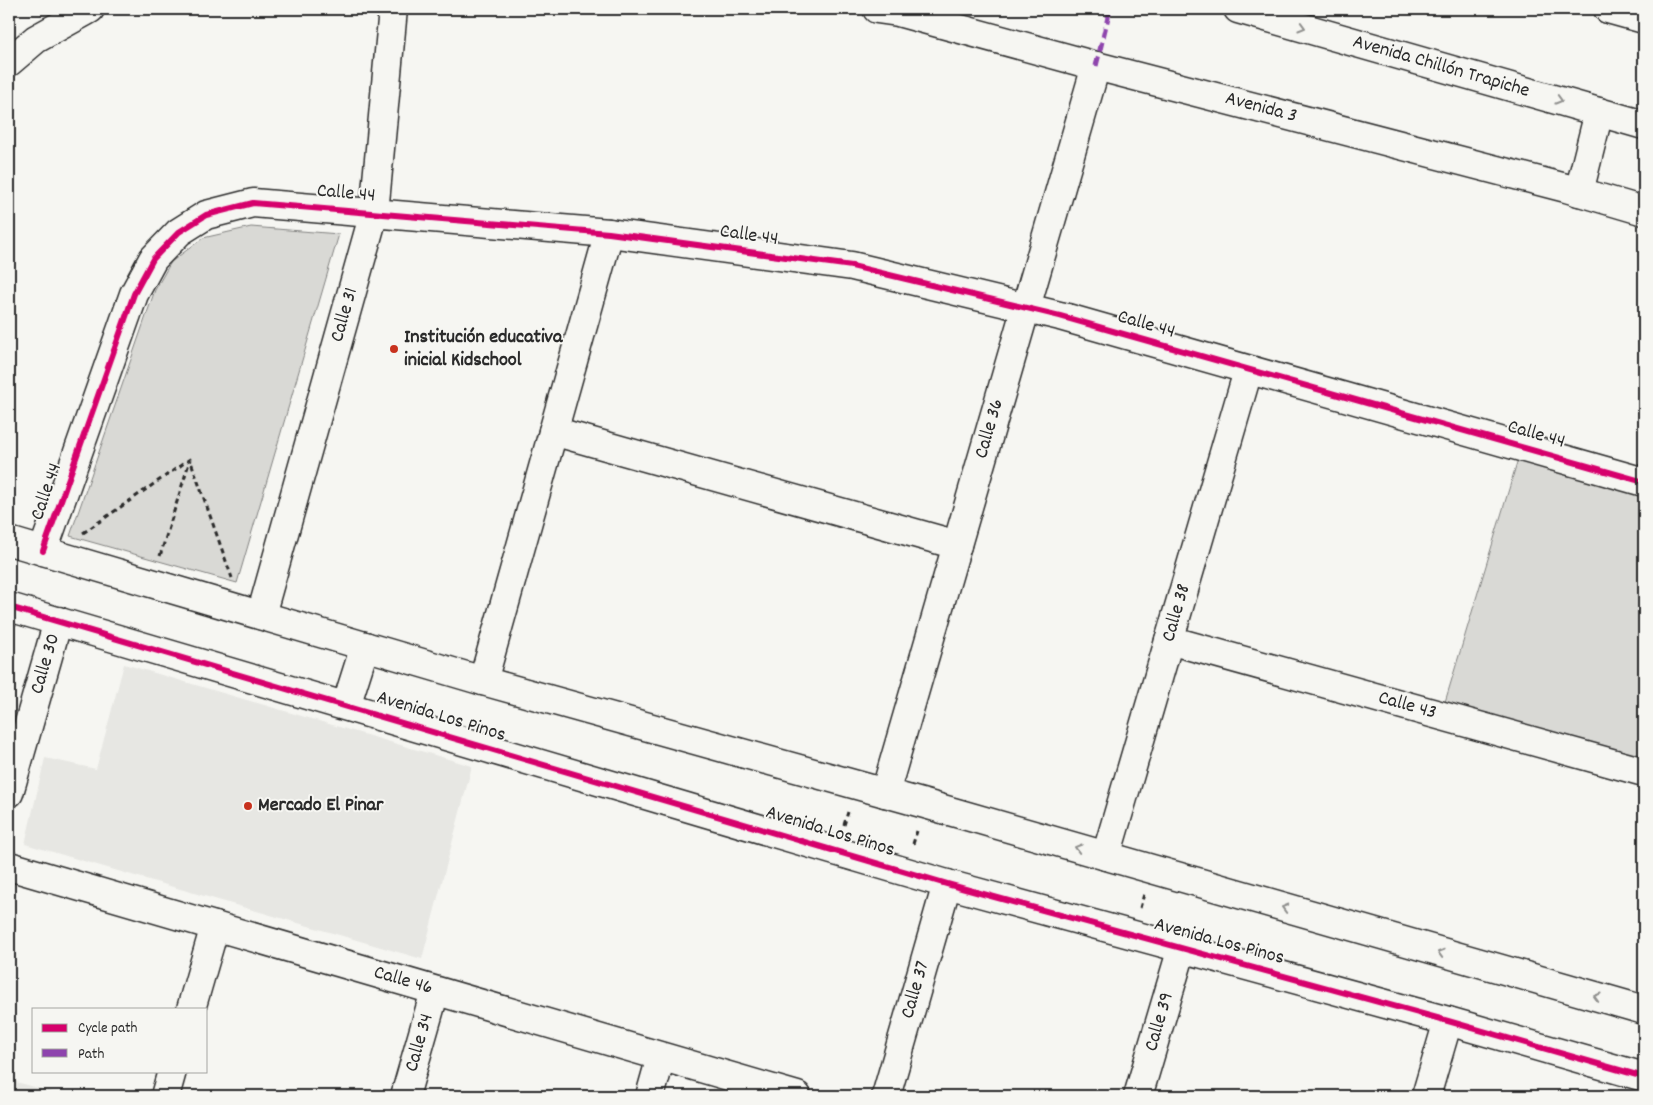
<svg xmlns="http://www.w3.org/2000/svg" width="1653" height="1105" font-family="Dekko,sans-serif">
<rect width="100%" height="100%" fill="#f6f6f2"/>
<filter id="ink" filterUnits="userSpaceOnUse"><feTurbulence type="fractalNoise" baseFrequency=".02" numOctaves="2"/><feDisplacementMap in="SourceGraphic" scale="10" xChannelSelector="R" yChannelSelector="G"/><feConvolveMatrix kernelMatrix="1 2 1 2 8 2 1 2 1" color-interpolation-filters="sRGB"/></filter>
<g filter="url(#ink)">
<!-- built -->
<g fill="#e7e7e3">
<path d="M 124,664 L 472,766 L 422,959 L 25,844 L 45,758 L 96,769 Z"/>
<path d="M 9,1080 L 67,1096 L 9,1096 Z"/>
</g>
<!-- green -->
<g fill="#d9d9d5" stroke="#828280">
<path d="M 251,227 L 339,234 L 237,583 L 70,536 L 155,290 L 171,262 L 203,238 Z"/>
<path d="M 1518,459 L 1644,496 L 1644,759 L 1445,702 Z"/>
</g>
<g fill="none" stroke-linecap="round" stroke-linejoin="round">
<!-- minor casing -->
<g stroke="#2b2b2b" stroke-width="31">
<g id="minor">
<path d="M 877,9 L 898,12 L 1096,66 L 1566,188 L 1644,211"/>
<path d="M 9,62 L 36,39 L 90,9"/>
<path d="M 553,431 L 957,545"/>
<path d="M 9,541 L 483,681 L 925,804 L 1644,1010"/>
<path d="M 43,551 L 134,294 L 153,259 L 179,232 L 206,215 L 253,203 L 609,233 L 852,266 L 1060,316 L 1644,482"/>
<path d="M 9,607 L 947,884 L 1448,1021 L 1644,1077"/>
<path d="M 261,615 L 374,213 L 393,9"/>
<path d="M 1169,640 L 1644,772"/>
<path d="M 483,681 L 609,233"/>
<path d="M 346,706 L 365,646"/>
<path d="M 9,793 L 58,621"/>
<path d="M 885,793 L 1096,66"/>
<path d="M 1106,856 L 1248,371"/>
<path d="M 9,866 L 797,1096"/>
<path d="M 191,1009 L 215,926"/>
<path d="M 165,1096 L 172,1071"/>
<path d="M 405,1096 L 435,991"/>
<path d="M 650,1096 L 661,1057"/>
<path d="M 886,1096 L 947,884"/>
<path d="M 1138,1096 L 1182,948"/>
<path d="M 1426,1096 L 1448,1021"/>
</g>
</g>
<!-- major casing -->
<g stroke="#2b2b2b" stroke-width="31">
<g id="major">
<path d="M 1238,9 L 1644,125"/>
<path d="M 1608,9 L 1644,19"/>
<path d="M 1579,192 L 1599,112"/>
</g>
</g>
<!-- path -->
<g stroke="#2b2b2b" stroke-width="3" stroke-dasharray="5 4" stroke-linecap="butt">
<path d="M 83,533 L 190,459 L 232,578"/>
<path d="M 160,556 L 190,460"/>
<path d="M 844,825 L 848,812"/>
<path d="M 913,844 L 917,831"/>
<path d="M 1140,908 L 1144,894"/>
</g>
<!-- minor -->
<use href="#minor" stroke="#f6f6f2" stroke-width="28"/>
<!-- major -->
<use href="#major" stroke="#f6f6f2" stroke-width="28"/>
<!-- quiet -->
<g stroke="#8e44ad" stroke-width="5" stroke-dasharray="10 5" stroke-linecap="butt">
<path d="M 1244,11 L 1245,9"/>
<path d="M 1096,66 L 1110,9"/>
</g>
<!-- cycleway casing -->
<g stroke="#f6f6f2" stroke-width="9">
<g id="cycleway">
<path d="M 43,551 L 134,294 L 153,259 L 179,232 L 206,215 L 253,203 L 609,233 L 852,266 L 1060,316 L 1644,482"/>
<path d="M 9,607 L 947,884 L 1448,1021 L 1644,1077"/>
</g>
</g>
<!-- cycleway -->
<use href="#cycleway" stroke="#d6006c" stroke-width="6"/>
</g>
<!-- one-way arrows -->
<defs><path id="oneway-chevron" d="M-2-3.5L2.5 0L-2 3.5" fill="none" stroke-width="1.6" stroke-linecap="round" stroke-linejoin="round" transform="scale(1.25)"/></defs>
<g stroke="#90908e">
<use href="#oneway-chevron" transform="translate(1302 27) rotate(16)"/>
<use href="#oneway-chevron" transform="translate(1559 100) rotate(16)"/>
<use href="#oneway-chevron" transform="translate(1078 848) rotate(-164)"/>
<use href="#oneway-chevron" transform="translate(1285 908) rotate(-164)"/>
<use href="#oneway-chevron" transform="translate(1441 953) rotate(-164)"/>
<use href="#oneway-chevron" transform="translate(1597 997) rotate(-164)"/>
</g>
</g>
<!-- markers -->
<g fill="#c8321e" stroke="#f6f6f2" stroke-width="2">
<circle cx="394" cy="349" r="5"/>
<circle cx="248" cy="806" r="5"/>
</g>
<g text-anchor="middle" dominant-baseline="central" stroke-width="4" stroke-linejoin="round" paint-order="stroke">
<!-- street labels -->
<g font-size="20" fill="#2b2b2b" stroke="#f6f6f2">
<text transform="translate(1441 67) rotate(16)">Avenida Chillón Trapiche</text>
<text transform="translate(1261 108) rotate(15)">Avenida 3</text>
<text transform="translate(346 194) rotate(5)">Calle 44</text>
<text transform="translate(749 236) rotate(8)">Calle 44</text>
<text transform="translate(345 315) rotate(-74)">Calle 31</text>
<text transform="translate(1146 325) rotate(16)">Calle 44</text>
<text transform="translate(990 429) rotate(-74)">Calle 36</text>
<text transform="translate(1536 435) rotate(16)">Calle 44</text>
<text transform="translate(47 492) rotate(-71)">Calle 44</text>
<text transform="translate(1177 613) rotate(-74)">Calle 38</text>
<text transform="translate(46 664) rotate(-74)">Calle 30</text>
<text transform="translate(1407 706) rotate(16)">Calle 43</text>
<text transform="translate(441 717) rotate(17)">Avenida Los Pinos</text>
<text transform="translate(830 832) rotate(17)">Avenida Los Pinos</text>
<text transform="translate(1219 942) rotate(15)">Avenida Los Pinos</text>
<text transform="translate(403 981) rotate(16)">Calle 46</text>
<text transform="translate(916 990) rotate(-74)">Calle 37</text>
<text transform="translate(1160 1022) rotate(-74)">Calle 39</text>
<text transform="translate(420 1043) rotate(-74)">Calle 34</text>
</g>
<!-- poi labels -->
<g font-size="20" font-weight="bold" fill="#2b2b2b" stroke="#f6f6f2" text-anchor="start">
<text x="404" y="338">Institución educativa<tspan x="404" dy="23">inicial Kidschool</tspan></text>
<text x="258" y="806">Mercado El Pinar</text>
</g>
</g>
<!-- margin -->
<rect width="1653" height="1105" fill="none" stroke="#f6f6f2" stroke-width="30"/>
<rect x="15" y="15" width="1623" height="1075" fill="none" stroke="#2b2b2b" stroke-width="2" filter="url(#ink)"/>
<!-- legend -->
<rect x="32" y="1008" width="175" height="65" fill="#f6f6f2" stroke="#a5a5a2"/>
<rect x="42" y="1024" width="25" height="8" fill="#d6006c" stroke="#a5a5a2"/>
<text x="78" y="1032" font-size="15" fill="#2b2b2b">Cycle path</text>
<rect x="42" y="1049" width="25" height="8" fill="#8e44ad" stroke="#a5a5a2"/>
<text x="78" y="1058" font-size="15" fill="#2b2b2b">Path</text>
</svg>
